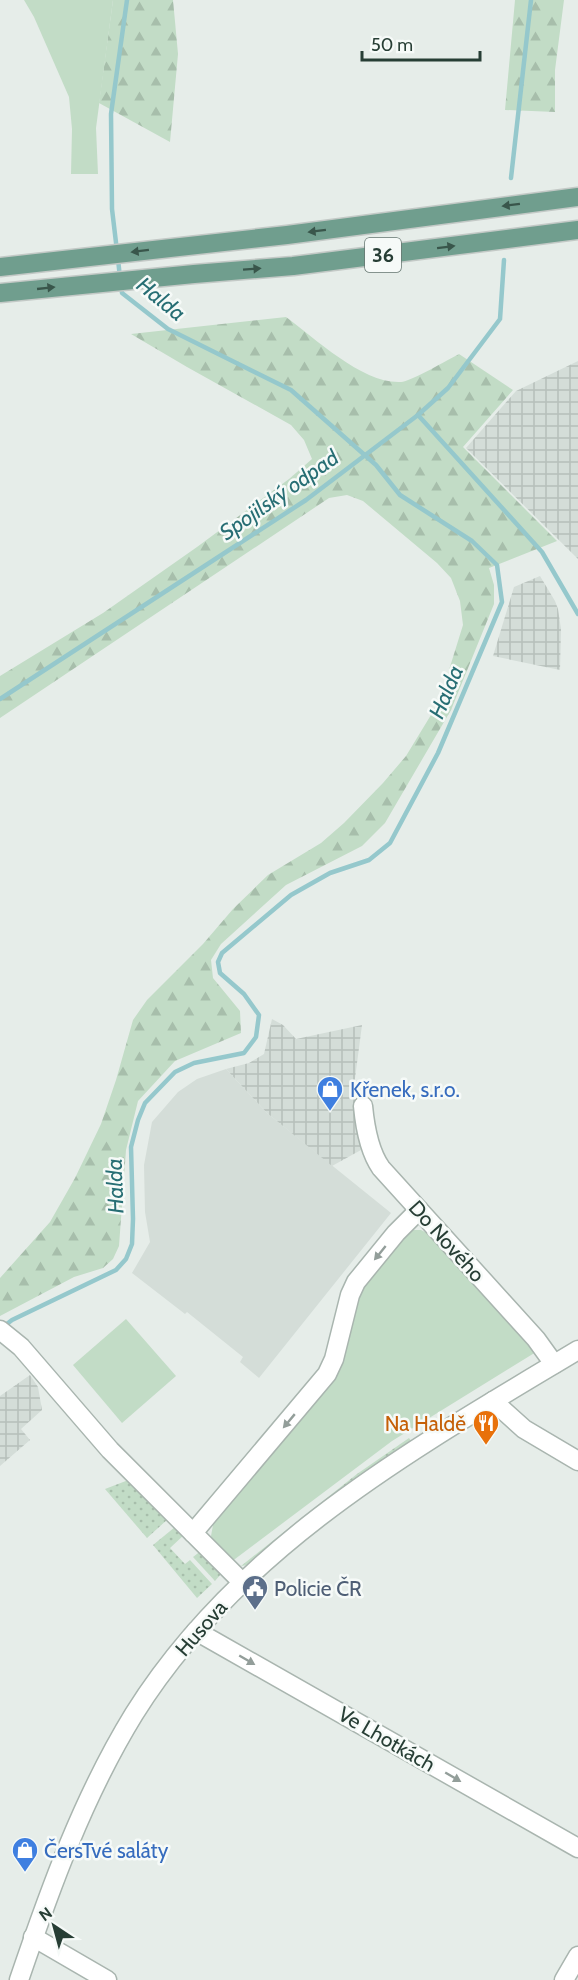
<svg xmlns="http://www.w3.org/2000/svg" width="578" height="1980" font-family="Cabin,sans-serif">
<defs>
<pattern id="industrial-grid" width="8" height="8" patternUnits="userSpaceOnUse" patternTransform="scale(1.5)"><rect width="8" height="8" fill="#d4ddd8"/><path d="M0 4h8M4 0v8" fill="none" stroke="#b6bfba"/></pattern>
<pattern id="grass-dots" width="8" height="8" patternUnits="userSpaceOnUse" patternTransform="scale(1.5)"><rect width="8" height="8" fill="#c2dcc6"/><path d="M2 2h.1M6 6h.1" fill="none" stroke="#a7beab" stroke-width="1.8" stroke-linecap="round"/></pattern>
<pattern id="forest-firs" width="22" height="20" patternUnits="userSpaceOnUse" patternTransform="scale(1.5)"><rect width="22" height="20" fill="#c2dcc6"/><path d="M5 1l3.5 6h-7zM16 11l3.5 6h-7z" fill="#a7beab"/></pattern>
</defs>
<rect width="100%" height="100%" fill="#e6ede9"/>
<!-- built -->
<path fill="#d4ddd8" d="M 226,1069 L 267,1113 L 391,1213 L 259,1378 L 240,1362 L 243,1357 L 187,1312 L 185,1314 L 132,1273 L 150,1242 L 145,1212 L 144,1165 L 152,1122 L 178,1092 L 197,1079 Z"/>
<!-- industrial -->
<g fill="url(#industrial-grid)">
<path d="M 578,361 L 578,559 L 466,448 L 516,391 Z"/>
<path d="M 540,576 L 555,601 L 558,609 L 561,629 L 560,670 L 493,656 L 514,587 Z"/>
<path d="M 272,1019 L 283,1025 L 296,1039 L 362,1025 L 354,1086 L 361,1150 L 332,1166 L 267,1113 L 226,1069 L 249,1063 L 264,1054 Z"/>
<path d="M 30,1375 L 38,1387 L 42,1410 L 21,1429 L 30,1440 L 0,1466 L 0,1396 Z"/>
</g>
<!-- grass -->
<g fill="url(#grass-dots)">
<path d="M 409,1438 L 411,1441 C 367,1471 322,1502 281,1537 C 270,1546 255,1565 241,1566 L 357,1474 Z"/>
<path d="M 131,1479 L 168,1519 L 147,1538 L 105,1489 Z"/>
<path d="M 175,1527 L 185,1534 L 170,1548 L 185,1564 L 190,1560 L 212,1584 L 197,1598 L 153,1545 Z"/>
<path d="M 202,1550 L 221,1574 L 215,1581 L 193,1557 Z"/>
</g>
<!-- forest -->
<g fill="url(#forest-firs)">
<path d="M 113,0 L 173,0 L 178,54 L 170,142 L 99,103 Z"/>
<path d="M 515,0 L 564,0 L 555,70 L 555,112 L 505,110 Z"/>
<path d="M 286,317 C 316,339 363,384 401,382 C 410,382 449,359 459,354 L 513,390 L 463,447 L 557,541 L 489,568 L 494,585 L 494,604 L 451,710 L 385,823 L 362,846 L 286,885 L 221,944 L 211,960 L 213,978 L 240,1011 L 241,1033 L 175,1061 L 138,1101 L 126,1150 L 119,1246 L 113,1259 L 103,1268 L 74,1277 L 0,1316 L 0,1278 L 50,1222 L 75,1178 L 101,1124 L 116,1080 L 133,1020 L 147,1000 L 203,944 L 233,909 L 268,875 L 321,843 L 344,823 L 383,783 L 406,756 L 434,710 L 449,670 L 463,625 L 460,601 L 451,578 L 437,563 L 363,501 L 347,495 L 329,498 L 0,718 L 0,676 L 103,613 L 197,547 L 289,479 L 312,459 L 304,440 L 291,425 L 187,367 L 131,334 Z"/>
</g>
<!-- green -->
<g fill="#c2dcc6">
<path d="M 24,0 L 113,0 L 96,128 L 98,174 L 71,174 L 72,129 L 69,97 L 34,17 Z"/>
<path d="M 409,1230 L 421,1230 L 433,1236 L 536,1352 L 392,1441 L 231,1562 L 213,1542 L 211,1536 L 213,1525 L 233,1497 L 325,1388 L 359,1290 Z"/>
<path d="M 126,1319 L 176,1376 L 122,1423 L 73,1365 Z"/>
</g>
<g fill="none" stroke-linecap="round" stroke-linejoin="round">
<!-- stream -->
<g stroke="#95c8cc" stroke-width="4.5">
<path d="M 511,178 L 531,0"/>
<path d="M 117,251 L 112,209 L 111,114 L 127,0"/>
<path d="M 118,259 L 120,278"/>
<path d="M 418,415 L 542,552 L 578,614"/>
<path d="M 0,699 L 306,500 L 418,415 L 448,388 L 500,319 L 504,260"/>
<path d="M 3,1327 L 12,1320 L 116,1270 L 126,1259 L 132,1244 L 133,1219 L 131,1147 L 138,1120 L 145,1103 L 175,1072 L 194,1063 L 244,1053 L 256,1037 L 259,1015 L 244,994 L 220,973 L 218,962 L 222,953 L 291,895 L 330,873 L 369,860 L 390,843 L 438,753 L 502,602 L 497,565 L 472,541 L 400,495 L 376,465 L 291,390 L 168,329 L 122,293 L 121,286"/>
</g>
<!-- minor casing -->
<g stroke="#a9b5af" stroke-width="21">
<g id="minor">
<path d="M 363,1106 C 365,1127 369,1151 381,1168 L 536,1339 L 554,1364"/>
<path d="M 0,1330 L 21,1347 L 110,1450 L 242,1582"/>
<path d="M 493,1401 L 524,1429 L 578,1461"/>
<path d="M 193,1533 L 327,1374 L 334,1359 L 350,1295 L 356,1282 L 396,1233 L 419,1210"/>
<path d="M 196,1631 L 578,1848"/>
<path d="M 33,1937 L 107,1980"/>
<path d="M 19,1980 C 50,1889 83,1797 134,1714 C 239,1546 413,1449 578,1350"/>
<path d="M 564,1980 L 578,1956"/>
</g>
</g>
<!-- major casing -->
<g stroke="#c3c9c6" stroke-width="21">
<g id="major">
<path d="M 0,267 L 287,235 L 578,197"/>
<path d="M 0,293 L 194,274 L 293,266 L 578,230"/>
</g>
</g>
<!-- minor -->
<use href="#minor" stroke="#fff" stroke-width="18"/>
<!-- major -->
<use href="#major" stroke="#709e8e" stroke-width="18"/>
</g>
<!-- one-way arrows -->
<defs><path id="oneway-solid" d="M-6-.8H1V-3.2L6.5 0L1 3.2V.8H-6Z" transform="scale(1.5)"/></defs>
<g fill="#39564b">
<use href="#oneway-solid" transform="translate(511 205) rotate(173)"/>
<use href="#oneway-solid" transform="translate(317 231) rotate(173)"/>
<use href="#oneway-solid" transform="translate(446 247) rotate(-7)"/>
<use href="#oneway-solid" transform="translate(140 251) rotate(173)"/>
<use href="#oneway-solid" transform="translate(252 269) rotate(-4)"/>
<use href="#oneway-solid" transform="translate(46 288) rotate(-6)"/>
</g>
<g fill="#939e9a">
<use href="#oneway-solid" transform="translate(380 1253) rotate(129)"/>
<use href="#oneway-solid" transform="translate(289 1421) rotate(130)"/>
<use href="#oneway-solid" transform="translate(247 1660) rotate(30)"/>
<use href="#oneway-solid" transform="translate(453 1777) rotate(30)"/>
</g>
<!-- icons -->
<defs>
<g id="shop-pin" transform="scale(1.35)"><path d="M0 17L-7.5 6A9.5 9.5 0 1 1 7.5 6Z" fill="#3f7fe0" stroke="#f6faf8"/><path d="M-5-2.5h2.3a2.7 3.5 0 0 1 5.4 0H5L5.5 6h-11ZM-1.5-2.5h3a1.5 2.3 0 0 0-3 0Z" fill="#fff"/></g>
<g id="restaurant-pin" transform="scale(1.35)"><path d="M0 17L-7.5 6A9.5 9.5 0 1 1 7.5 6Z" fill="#e8710a" stroke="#f6faf8"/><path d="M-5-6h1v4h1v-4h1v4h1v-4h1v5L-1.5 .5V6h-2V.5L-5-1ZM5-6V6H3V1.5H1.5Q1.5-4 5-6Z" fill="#fff"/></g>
<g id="civic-pin" transform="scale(1.35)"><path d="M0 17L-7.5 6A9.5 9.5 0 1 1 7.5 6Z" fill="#5c6f8a" stroke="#f6faf8"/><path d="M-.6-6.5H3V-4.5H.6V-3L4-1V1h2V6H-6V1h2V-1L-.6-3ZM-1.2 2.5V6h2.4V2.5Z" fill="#fff"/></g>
</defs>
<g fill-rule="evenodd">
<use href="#shop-pin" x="330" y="1089"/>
<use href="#restaurant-pin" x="486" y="1423"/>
<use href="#civic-pin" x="255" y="1588"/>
<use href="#shop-pin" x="25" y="1850"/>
</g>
<g text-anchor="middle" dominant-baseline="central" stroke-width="5" stroke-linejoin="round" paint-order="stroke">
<!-- shield labels -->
<rect fill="#f6faf8" stroke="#657670" stroke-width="1.5" x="365" y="238" width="36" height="34" rx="4.5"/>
<g font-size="20" font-weight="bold" fill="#273e35">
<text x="383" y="255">36</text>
</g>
<!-- shop labels -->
<g font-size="21" fill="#366cbe" stroke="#f6faf8" text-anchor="start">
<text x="350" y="1089">Křenek, s.r.o.</text>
<text x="44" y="1850">ČersTvé saláty</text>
</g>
<!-- street labels -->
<g font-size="21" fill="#273e35" stroke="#f6faf8">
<text transform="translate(447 1241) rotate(48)">Do Nového</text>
<text transform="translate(201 1628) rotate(-49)">Husova</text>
<text transform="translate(387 1739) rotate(30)">Ve Lhotkách</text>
</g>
<!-- food labels -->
<g font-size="21" fill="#c56008" stroke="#f6faf8" text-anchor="end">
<text x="466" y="1423">Na Haldě</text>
</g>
<!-- service labels -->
<g font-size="21" fill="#4e5e75" stroke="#f6faf8" text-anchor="start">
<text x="274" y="1588">Policie ČR</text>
</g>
<!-- water labels -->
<g font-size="22" font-style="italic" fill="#276e74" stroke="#f6faf8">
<text transform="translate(161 299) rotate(39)">Halda</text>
<text transform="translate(279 495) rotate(-35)">Spojilský odpad</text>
<text transform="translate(446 692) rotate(-67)">Halda</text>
<text transform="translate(115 1186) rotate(-92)">Halda</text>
</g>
</g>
<!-- north arrow -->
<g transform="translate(54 1926) rotate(324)" stroke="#f6faf8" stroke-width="4.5" paint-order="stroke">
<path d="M0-4.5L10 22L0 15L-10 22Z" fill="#273e35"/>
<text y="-9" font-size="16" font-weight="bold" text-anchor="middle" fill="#273e35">N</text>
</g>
<!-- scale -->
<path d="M362 51v9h118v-9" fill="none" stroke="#273e35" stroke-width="3"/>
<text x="371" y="51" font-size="18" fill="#273e35" stroke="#f6faf8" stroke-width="4.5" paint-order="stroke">50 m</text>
</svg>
